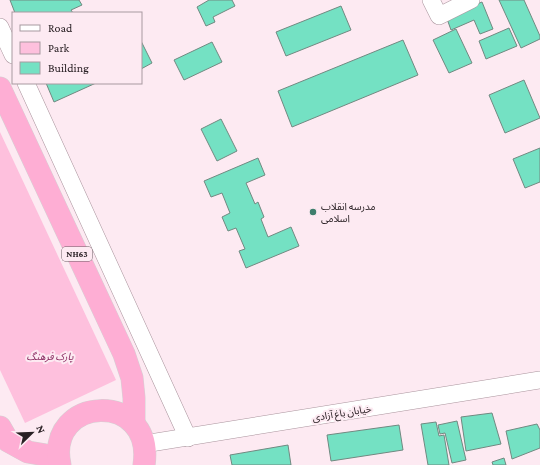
<svg xmlns="http://www.w3.org/2000/svg" width="540" height="465" font-family="'Crimson Pro','Noto Sans Arabic',serif">
<rect width="100%" height="100%" fill="#fdeaf2"/>
<!-- green -->
<path fill="#fec0dd" d="M 0,132 L 116,380 L 25,423 L 0,370 Z"/>
<!-- building -->
<g fill="#74e1c3" stroke="#718981">
<path d="M 10,0 L 79,0 L 82,5 L 71,10 L 73,13 L 15,13 Z"/>
<path d="M 209,0 L 232,0 L 235,6 L 213,17 L 215,22 L 206,26 L 197,7 Z"/>
<path d="M 499,0 L 524,0 L 540,36 L 540,39 L 521,48 Z"/>
<path d="M 482,2 L 493,29 L 480,34 L 474,20 L 451,30 L 446,16 Z"/>
<path d="M 341,6 L 351,30 L 286,56 L 276,32 Z"/>
<path d="M 509,28 L 517,46 L 486,59 L 479,41 Z"/>
<path d="M 456,29 L 472,63 L 449,73 L 433,40 Z"/>
<path d="M 403,40 L 418,75 L 292,127 L 278,91 Z"/>
<path d="M 141,41 L 152,63 L 141,69 Z"/>
<path d="M 212,42 L 222,62 L 184,80 L 174,60 Z"/>
<path d="M 524,80 L 540,118 L 505,133 L 489,95 Z"/>
<path d="M 46,83 L 96,83 L 54,102 Z"/>
<path d="M 221,119 L 237,151 L 217,161 L 201,129 Z"/>
<path d="M 540,148 L 540,182 L 525,188 L 513,159 Z"/>
<path d="M 258,158 L 265,175 L 246,183 L 255,204 L 258,202 L 264,217 L 261,219 L 268,237 L 291,227 L 299,246 L 246,268 L 239,251 L 245,249 L 236,228 L 228,231 L 222,217 L 230,213 L 222,193 L 211,197 L 204,181 Z"/>
<path d="M 492,413 L 501,444 L 466,451 L 461,417 Z"/>
<path d="M 457,421 L 466,460 L 452,463 L 445,433 L 440,434 L 438,425 Z"/>
<path d="M 436,422 L 439,436 L 444,435 L 449,465 L 428,465 L 421,424 Z"/>
<path d="M 537,424 L 540,430 L 540,448 L 512,459 L 506,431 Z"/>
<path d="M 399,425 L 403,450 L 331,461 L 327,435 Z"/>
<path d="M 288,445 L 291,465 L 232,465 L 230,455 Z"/>
<path d="M 504,458 L 506,465 L 493,465 L 492,462 Z"/>
</g>
<g fill="none" stroke-linecap="round" stroke-linejoin="round">
<!-- minor casing -->
<g stroke="#aa949d" stroke-width="18">
<g id="minor">
<path d="M 431,0 L 439,16 L 471,0"/>
<path d="M 0,27 L 13,55"/>
<path d="M 26,83 L 188,438"/>
<path d="M 144,444 L 540,380"/>
</g>
</g>
<!-- highway casing -->
<g stroke="#d4d2d3" stroke-width="23">
<g id="highway">
<path d="M 0,88 L 124,354 L 132,378 L 134,398 L 134,424"/>
<path d="M 0,427 L 8,441 L 28,452 L 58,457"/>
<path d="M 60,465 C 45,395 155,390 144,465"/>
</g>
</g>
<!-- minor -->
<use href="#minor" stroke="#fff" stroke-width="17"/>
<!-- highway -->
<use href="#highway" stroke="#feaed4" stroke-width="22"/>
</g>
<!-- markers -->
<circle fill="#3e7e6c" stroke="#fdeaf2" stroke-width="1.5" cx="313" cy="212" r="4"/>
<g text-anchor="middle" dominant-baseline="central" stroke-width="4" stroke-linejoin="round" paint-order="stroke">
<!-- shield labels -->
<rect fill="#fdeaf2" stroke="#695d62" stroke-width="1" x="62" y="247" width="30" height="14" rx="3"/>
<g font-size="9" font-weight="bold" fill="#292024">
<text x="77" y="254">NH63</text>
</g>
<!-- poi labels -->
<g font-size="10" fill="#292024" stroke="#fdeaf2" text-anchor="start">
<text x="321" y="206">مدرسه انقلاب<tspan x="321" dy="12">اسلامی</tspan></text>
</g>
<!-- park labels -->
<g font-size="10" font-style="italic" fill="#8a2b61" stroke="#fdeaf2">
<text x="50" y="356">پارک فرهنگ</text>
</g>
<!-- street labels -->
<g font-size="10" fill="#292024" stroke="#fdeaf2">
<text transform="translate(342 413) rotate(-9)">خیابان باغ آزادی</text>
</g>
</g>
<!-- legend -->
<rect x="12" y="12" width="130" height="72" fill="#fdeaf2" stroke="#a899a0"/>
<rect x="20" y="25" width="20" height="6" fill="#ffffff" stroke="#a899a0"/>
<text x="48" y="32" font-size="12" fill="#292024">Road</text>
<rect x="20" y="42" width="20" height="12" fill="#fec0dd" stroke="#a899a0"/>
<text x="48" y="52" font-size="12" fill="#292024">Park</text>
<rect x="20" y="62" width="20" height="12" fill="#74e1c3" stroke="#a899a0"/>
<text x="48" y="72" font-size="12" fill="#292024">Building</text>
<!-- north arrow -->
<g transform="translate(32 433) rotate(67)" stroke="#fdeaf2" stroke-width="3" paint-order="stroke">
<path d="M0-3L7 15L0 10L-7 15Z" fill="#292024"/>
<text y="-6" font-size="11" font-weight="bold" text-anchor="middle" fill="#292024">N</text>
</g>
</svg>
